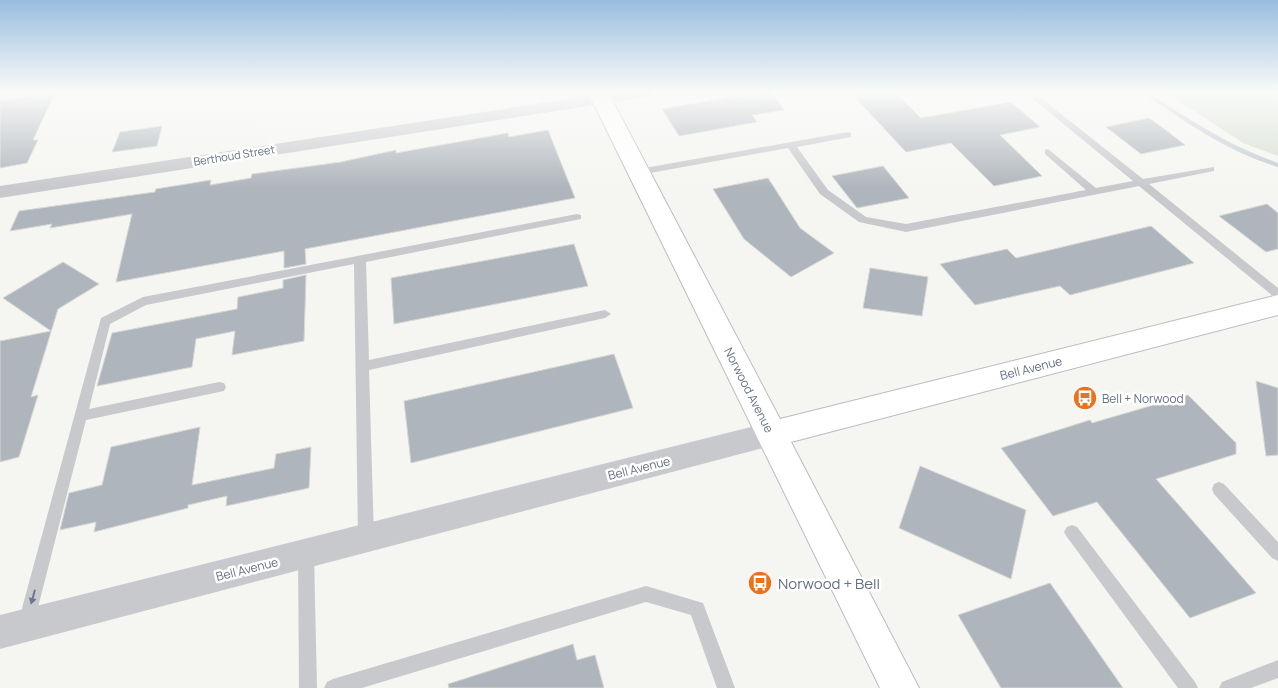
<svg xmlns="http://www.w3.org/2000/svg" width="1278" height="688" font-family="Manrope,sans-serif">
<rect width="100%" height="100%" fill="#f5f6f1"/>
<!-- green -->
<path fill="#d5ddd2" d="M 1165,92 L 1278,92 L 1278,156 L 1243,143 Z"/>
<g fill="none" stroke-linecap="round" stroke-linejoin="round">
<!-- stream -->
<path fill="#c3cad1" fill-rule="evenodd" d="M 1143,92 L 1148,92 C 1189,120 1230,146 1278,163 L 1278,167 C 1228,152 1185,122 1143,93 Z"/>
</g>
<!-- building -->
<g fill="#afb5bc" stroke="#d6d7d4">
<path d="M 850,92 L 895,92 L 921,118 L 1011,102 L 1040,127 L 1000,135 L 1042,176 L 994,186 L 951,143 L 906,152 Z"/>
<path d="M 55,93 L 33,140 L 38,140 L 27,163 L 0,168 L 0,101 Z"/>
<path d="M 772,93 L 784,110 L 752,115 L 757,122 L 679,136 L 662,109 L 737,96 L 739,98 Z"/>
<path d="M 1149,118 L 1167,131 L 1185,145 L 1141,154 L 1106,127 Z"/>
<path d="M 162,126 L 157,146 L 112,152 L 120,132 Z"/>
<path d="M 548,130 L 575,198 L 305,249 L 306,264 L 284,268 L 284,251 L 116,282 L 132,214 L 50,228 L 52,224 L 10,231 L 19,211 L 155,192 L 156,189 L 211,180 L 210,185 L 251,178 L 252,174 L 341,162 L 396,150 L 396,153 L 508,133 L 509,137 Z"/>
<path d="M 883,166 L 909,198 L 857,208 L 832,176 Z"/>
<path d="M 768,178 L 800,228 L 834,253 L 791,277 L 744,239 L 713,189 Z"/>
<path d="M 1267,204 L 1278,213 L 1278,249 L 1266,252 L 1219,216 Z"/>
<path d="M 1151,226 L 1194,263 L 1070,295 L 1060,286 L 975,305 L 940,264 L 1007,249 L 1016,258 Z"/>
<path d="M 574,244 L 588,286 L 394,324 L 391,278 Z"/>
<path d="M 63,262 L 99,284 L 58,309 L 31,397 L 38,395 L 19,457 L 0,462 L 0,341 L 51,331 L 3,298 Z"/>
<path d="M 870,268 L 928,277 L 922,316 L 863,308 Z"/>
<path d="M 306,275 L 304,341 L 232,355 L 235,331 L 196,339 L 192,367 L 97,386 L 112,333 L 237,309 L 238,297 L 283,288 L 283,280 Z"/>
<path d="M 614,354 L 633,408 L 411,463 L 404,401 Z"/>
<path d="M 1256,381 L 1278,388 L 1278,455 L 1266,456 Z"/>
<path d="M 1188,395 L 1236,443 L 1236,454 L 1156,479 L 1256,593 L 1190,618 L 1097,502 L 1053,516 L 1001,448 L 1090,420 L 1092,423 Z"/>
<path d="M 200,427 L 192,485 L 274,468 L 276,454 L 311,447 L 309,488 L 226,506 L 227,496 L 188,505 L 188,508 L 94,532 L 96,522 L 60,530 L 69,493 L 102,485 L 111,447 Z"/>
<path d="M 920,466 L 1026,510 L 1011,579 L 899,528 Z"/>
<path d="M 1050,583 L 1123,688 L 1001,688 L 958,615 Z"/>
<path d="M 573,644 L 577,660 L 595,655 L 604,688 L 449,688 L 448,684 Z"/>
</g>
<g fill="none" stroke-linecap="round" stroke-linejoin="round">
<!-- secondary casing -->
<g stroke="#b9bcc1" stroke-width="2">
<path id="secondary" d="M 588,92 L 608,92 L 780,419 L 1278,295 L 1278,315 L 791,442 L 919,688 L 880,688 Z"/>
</g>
<!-- service -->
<g fill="#c7c9cd" fill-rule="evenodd">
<path d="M 1036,94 L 1143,179 L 1214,167 L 1214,171 L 1149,184 L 1278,288 L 1278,298 L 1274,297 L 1139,186 L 906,232 L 859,222 L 820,194 L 788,148 L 639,175 L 634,172 L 639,169 L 848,132 L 851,133 L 851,137 L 797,147 L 828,190 L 866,217 L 906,224 L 1086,190 L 1045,154 L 1045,150 L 1048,149 L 1096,188 L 1133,181 L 1033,99 L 1032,97 Z"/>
<path d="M 577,214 L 581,215 L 581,219 L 366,262 L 369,360 L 605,310 L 611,314 L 605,318 L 369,370 L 374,538 L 371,543 L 366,545 L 361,543 L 358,538 L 354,264 L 146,305 L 110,324 L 89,409 L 219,382 L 224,383 L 226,387 L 224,391 L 219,392 L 86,420 L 34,623 L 32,629 L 26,631 L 20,629 L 18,623 L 101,318 L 143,297 Z"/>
<path d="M 1219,482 L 1224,484 L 1278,542 L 1278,561 L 1272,558 L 1214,494 L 1212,489 L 1214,484 Z"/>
<path d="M 1072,525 L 1077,527 L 1195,682 L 1198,688 L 1178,688 L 1067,537 L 1064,532 L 1067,527 Z"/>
<path d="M 306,546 L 312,549 L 314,554 L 317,688 L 299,688 L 298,554 L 300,549 Z"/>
<path d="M 646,586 L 703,603 L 735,688 L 717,688 L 691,615 L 646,602 L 362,688 L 324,688 L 327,682 L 333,679 Z"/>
<path d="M 1278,660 L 1278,678 L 1251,688 L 1219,688 L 1222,682 Z"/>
</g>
<!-- minor -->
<g fill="#c7c9cd" fill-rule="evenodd">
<path d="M 615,92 L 655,92 L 652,96 L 646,97 L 0,198 L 0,186 Z"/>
<path d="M 771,422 L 781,426 L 785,434 L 781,442 L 771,446 L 0,649 L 0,615 Z"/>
</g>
<!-- secondary -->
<use href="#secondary" fill="#fff" fill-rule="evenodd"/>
</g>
<!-- one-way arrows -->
<defs><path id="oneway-solid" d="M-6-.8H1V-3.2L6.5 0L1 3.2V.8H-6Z" transform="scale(1.25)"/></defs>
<use fill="#6d788b" href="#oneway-solid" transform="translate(33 597) rotate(105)"/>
<!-- sky -->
<linearGradient id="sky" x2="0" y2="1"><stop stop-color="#99bddf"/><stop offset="0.49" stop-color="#fafbf9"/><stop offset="1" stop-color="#fafbf9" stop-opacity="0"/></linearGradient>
<rect width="1278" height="188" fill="url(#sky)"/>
<!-- icons -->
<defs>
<g id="bus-disc" transform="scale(1.25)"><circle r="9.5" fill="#eb711c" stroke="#fff"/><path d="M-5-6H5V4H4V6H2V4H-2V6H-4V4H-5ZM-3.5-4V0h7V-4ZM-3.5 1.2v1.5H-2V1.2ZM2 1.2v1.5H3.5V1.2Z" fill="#fff"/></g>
</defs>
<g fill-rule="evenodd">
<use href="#bus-disc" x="1085" y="398"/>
<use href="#bus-disc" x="760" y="583"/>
</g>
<g text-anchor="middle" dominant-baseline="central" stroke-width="5" stroke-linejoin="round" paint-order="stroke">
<!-- far-street labels -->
<g font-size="11" fill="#636f84" stroke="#fff">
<text transform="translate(234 155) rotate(-9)">Berthoud Street</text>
</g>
<!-- street labels -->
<g font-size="12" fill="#636f84" stroke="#fff">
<text transform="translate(1031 368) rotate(-14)">Bell Avenue</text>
<text transform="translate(749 390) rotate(63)">Norwood Avenue</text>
<text transform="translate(639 468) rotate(-14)">Bell Avenue</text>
<text transform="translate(247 569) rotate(-14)">Bell Avenue</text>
</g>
<!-- poi labels -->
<g font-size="12" fill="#636f84" stroke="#fff" text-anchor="start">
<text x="1102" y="398">Bell + Norwood</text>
</g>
<!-- near-poi labels -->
<g font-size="15" fill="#636f84" stroke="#fff" text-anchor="start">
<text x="778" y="583">Norwood + Bell</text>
</g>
</g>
</svg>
